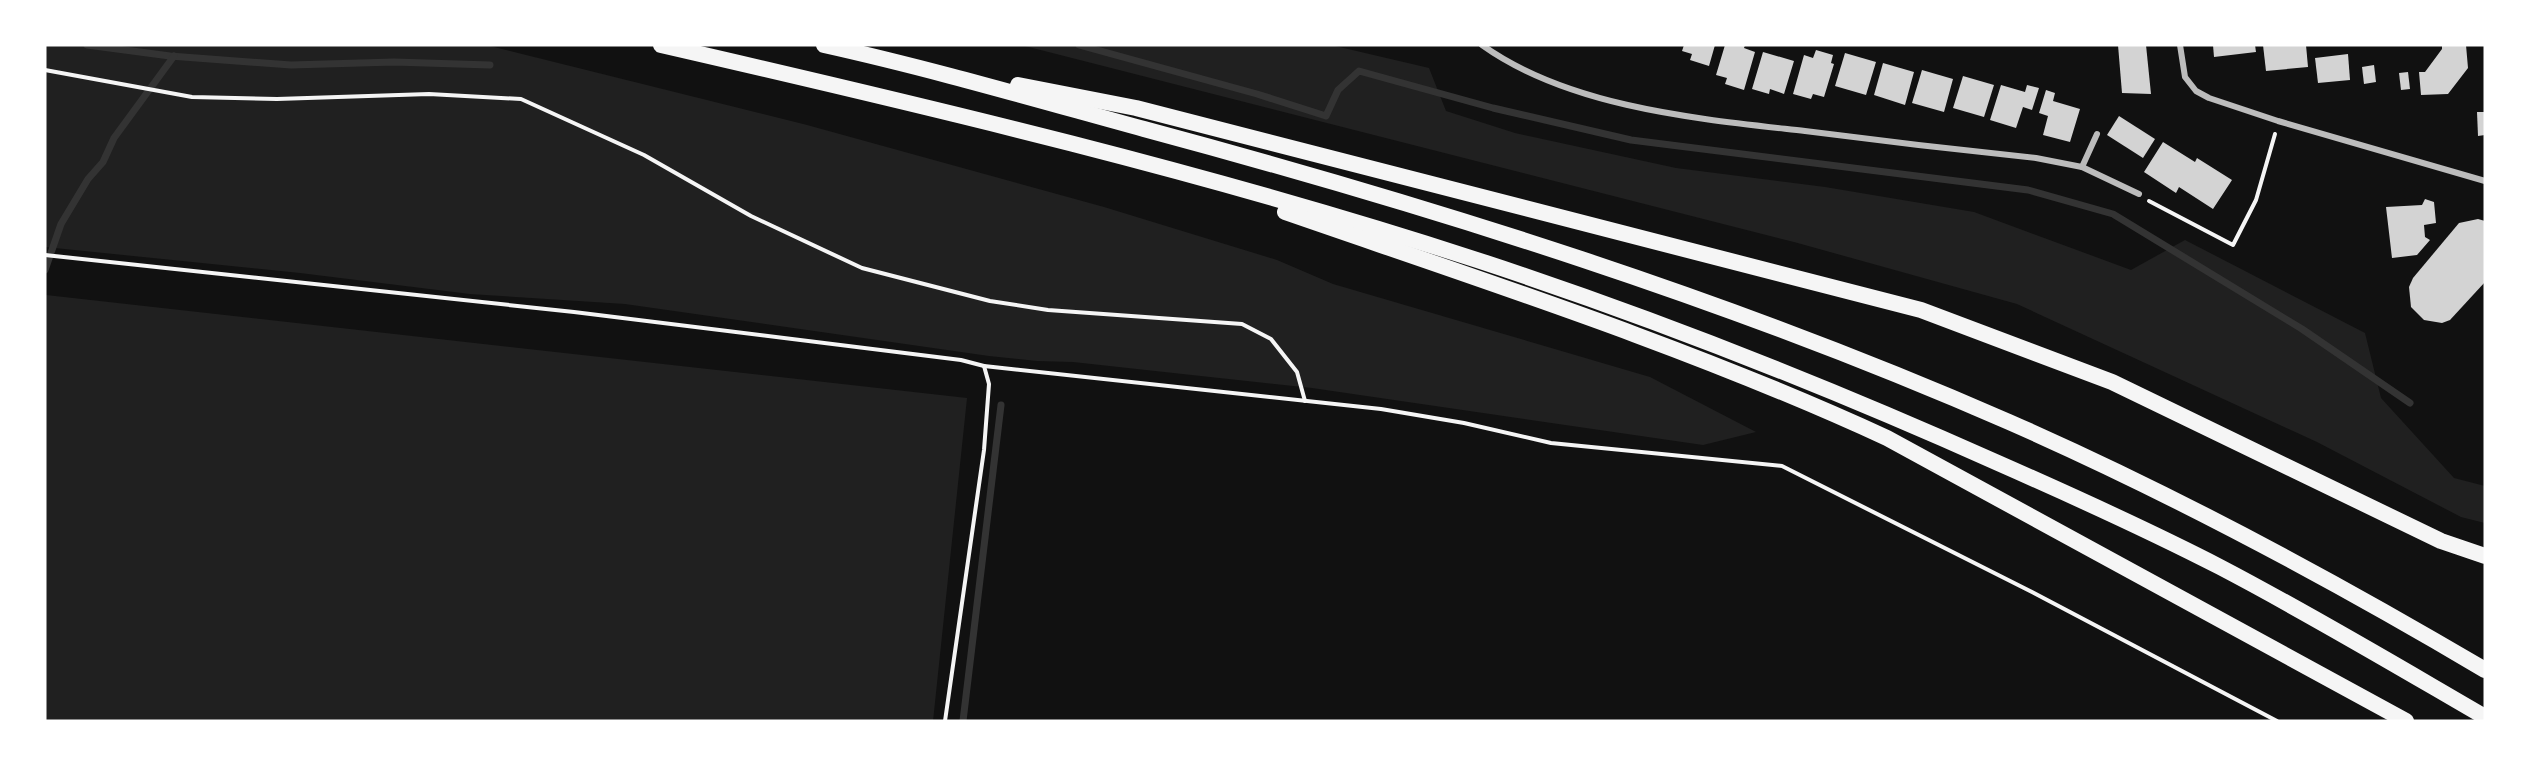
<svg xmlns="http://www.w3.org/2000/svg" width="2530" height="766" font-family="'Crimson Pro',serif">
<rect width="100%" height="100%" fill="#111"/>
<!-- green -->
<g fill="#202020">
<path d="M 45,45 L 486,45 L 807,125 L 1104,207 L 1277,260 L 1333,284 L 1650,377 L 1756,432 L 1703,445 L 1312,388 L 1073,362 L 1037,361 L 989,356 L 625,304 L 470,294 L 300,273 L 45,247 Z"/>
<path d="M 1021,45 L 1331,45 L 1429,68 L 1446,111 L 1515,133 L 1676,168 L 1825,187 L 1974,212 L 2131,270 L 2185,240 L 2365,333 L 2381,398 L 2454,478 L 2485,486 L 2485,523 L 2461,517 L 2317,442 L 2017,304 L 1794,242 Z"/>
<path d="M 46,295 L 967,398 L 933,721 L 45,721 Z"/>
</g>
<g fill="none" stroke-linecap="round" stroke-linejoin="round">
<!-- stream -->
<g stroke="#333" stroke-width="7">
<path d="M 87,45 L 170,56 L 291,65 L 394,62 L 490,65"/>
<path d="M 1079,45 L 1257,94 L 1326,116 L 1338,90 L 1359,71 L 1493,108 L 1631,140 L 2028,190 L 2113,214 L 2302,329 L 2410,403"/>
<path d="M 45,270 L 61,224 L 88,179 L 103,162 L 114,138 L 174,56"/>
<path d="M 963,721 L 1001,405"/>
</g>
</g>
<!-- building -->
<g fill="#d3d3d3">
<path d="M 1684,45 L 1715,45 L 1709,66 L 1690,60 L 1692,54 L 1682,51 Z"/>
<path d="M 1725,45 L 1745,45 L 1744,48 L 1755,52 L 1744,90 L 1725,84 L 1727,78 L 1716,75 Z"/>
<path d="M 2118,45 L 2146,45 L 2151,94 L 2122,93 Z"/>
<path d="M 2213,45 L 2255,45 L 2256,52 L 2214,57 Z"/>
<path d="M 2263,45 L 2306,45 L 2308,67 L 2266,71 Z"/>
<path d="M 2442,45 L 2466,45 L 2468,68 L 2448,94 L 2421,95 L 2419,72 L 2425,72 L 2442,49 Z"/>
<path d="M 1816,50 L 1833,55 L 1831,63 L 1834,64 L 1824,97 L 1813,94 L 1811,99 L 1793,94 L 1804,55 L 1813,58 Z"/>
<path d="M 1763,52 L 1794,61 L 1784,94 L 1770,89 L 1769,94 L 1752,89 Z"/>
<path d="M 1845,53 L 1876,62 L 1866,95 L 1835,86 Z"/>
<path d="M 2348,54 L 2350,80 L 2318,83 L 2315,58 Z"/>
<path d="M 1883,63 L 1914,72 L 1905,105 L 1874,95 Z"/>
<path d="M 2374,65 L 2376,82 L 2364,84 L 2362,67 Z"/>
<path d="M 1922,70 L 1953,79 L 1944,112 L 1912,103 Z"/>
<path d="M 2408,72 L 2410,89 L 2401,90 L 2399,73 Z"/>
<path d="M 1963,76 L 1994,85 L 1984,117 L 1953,108 Z"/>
<path d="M 2001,85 L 2025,92 L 2027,85 L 2039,88 L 2032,110 L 2023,107 L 2016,128 L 1990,120 Z"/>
<path d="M 2046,90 L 2055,93 L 2053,101 L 2080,109 L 2070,142 L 2043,135 L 2048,116 L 2039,113 Z"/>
<path d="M 2477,112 L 2485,112 L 2485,135 L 2478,136 Z"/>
<path d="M 2119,116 L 2155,139 L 2143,158 L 2107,135 Z"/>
<path d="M 2163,142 L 2195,162 L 2197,158 L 2232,180 L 2213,209 L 2179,187 L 2176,193 L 2144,172 Z"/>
<path d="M 2425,199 L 2434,202 L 2436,223 L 2424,225 L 2425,237 L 2430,240 L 2417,255 L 2392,258 L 2386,207 L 2422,205 Z"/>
<path d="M 2478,219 L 2485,221 L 2485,282 L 2450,320 L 2442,323 L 2424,320 L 2411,307 L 2409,287 L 2413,278 L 2459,223 Z"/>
</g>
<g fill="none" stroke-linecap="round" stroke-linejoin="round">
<!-- path -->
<g stroke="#f5f5f5" stroke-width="4">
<path d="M 45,70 L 192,97 L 277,99 L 429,94 L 521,99 L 644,155 L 751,216 L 862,268 L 990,301 L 1048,310 L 1242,324 L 1271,339 L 1297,372 L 1305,401"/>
<path d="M 2149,201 L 2233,245 L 2256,200 L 2275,134"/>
<path d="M 45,255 L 574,312 L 961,360 L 984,366 L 989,384 L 984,450 L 945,721"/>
<path d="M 984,366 L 1381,409 L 1464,423 L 1551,443 L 1782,466 L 2030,591 L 2277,721"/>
</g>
<!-- minor -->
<g stroke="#bcbcbc" stroke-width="6">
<path d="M 1482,45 C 1570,108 1700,119 1805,131 C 1882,141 1959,150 2036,158 L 2082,167 L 2139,194"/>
<path d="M 2180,45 L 2185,77 L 2196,91 L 2209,98 L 2278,121 L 2485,181"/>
<path d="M 2082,167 L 2097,134"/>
</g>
<!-- trunk -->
<g stroke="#f5f5f5" stroke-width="16">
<path d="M 661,45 C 935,108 1210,173 1477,260 C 1654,318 1828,387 1998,463 C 2073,496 2148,530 2220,567 C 2310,614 2397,666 2485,717"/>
<path d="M 824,45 C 932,69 1038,100 1144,129 C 1438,208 1730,300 2009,422 C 2173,494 2331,579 2485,670"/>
<path d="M 1018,85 L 1136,108 L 1921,310 L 2112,382 L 2441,541 L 2485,556"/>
<path d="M 1285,212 C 1487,282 1692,348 1887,438 L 2406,721"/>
</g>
</g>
<!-- border -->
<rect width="2530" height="766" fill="none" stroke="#ffffff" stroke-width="93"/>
</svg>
